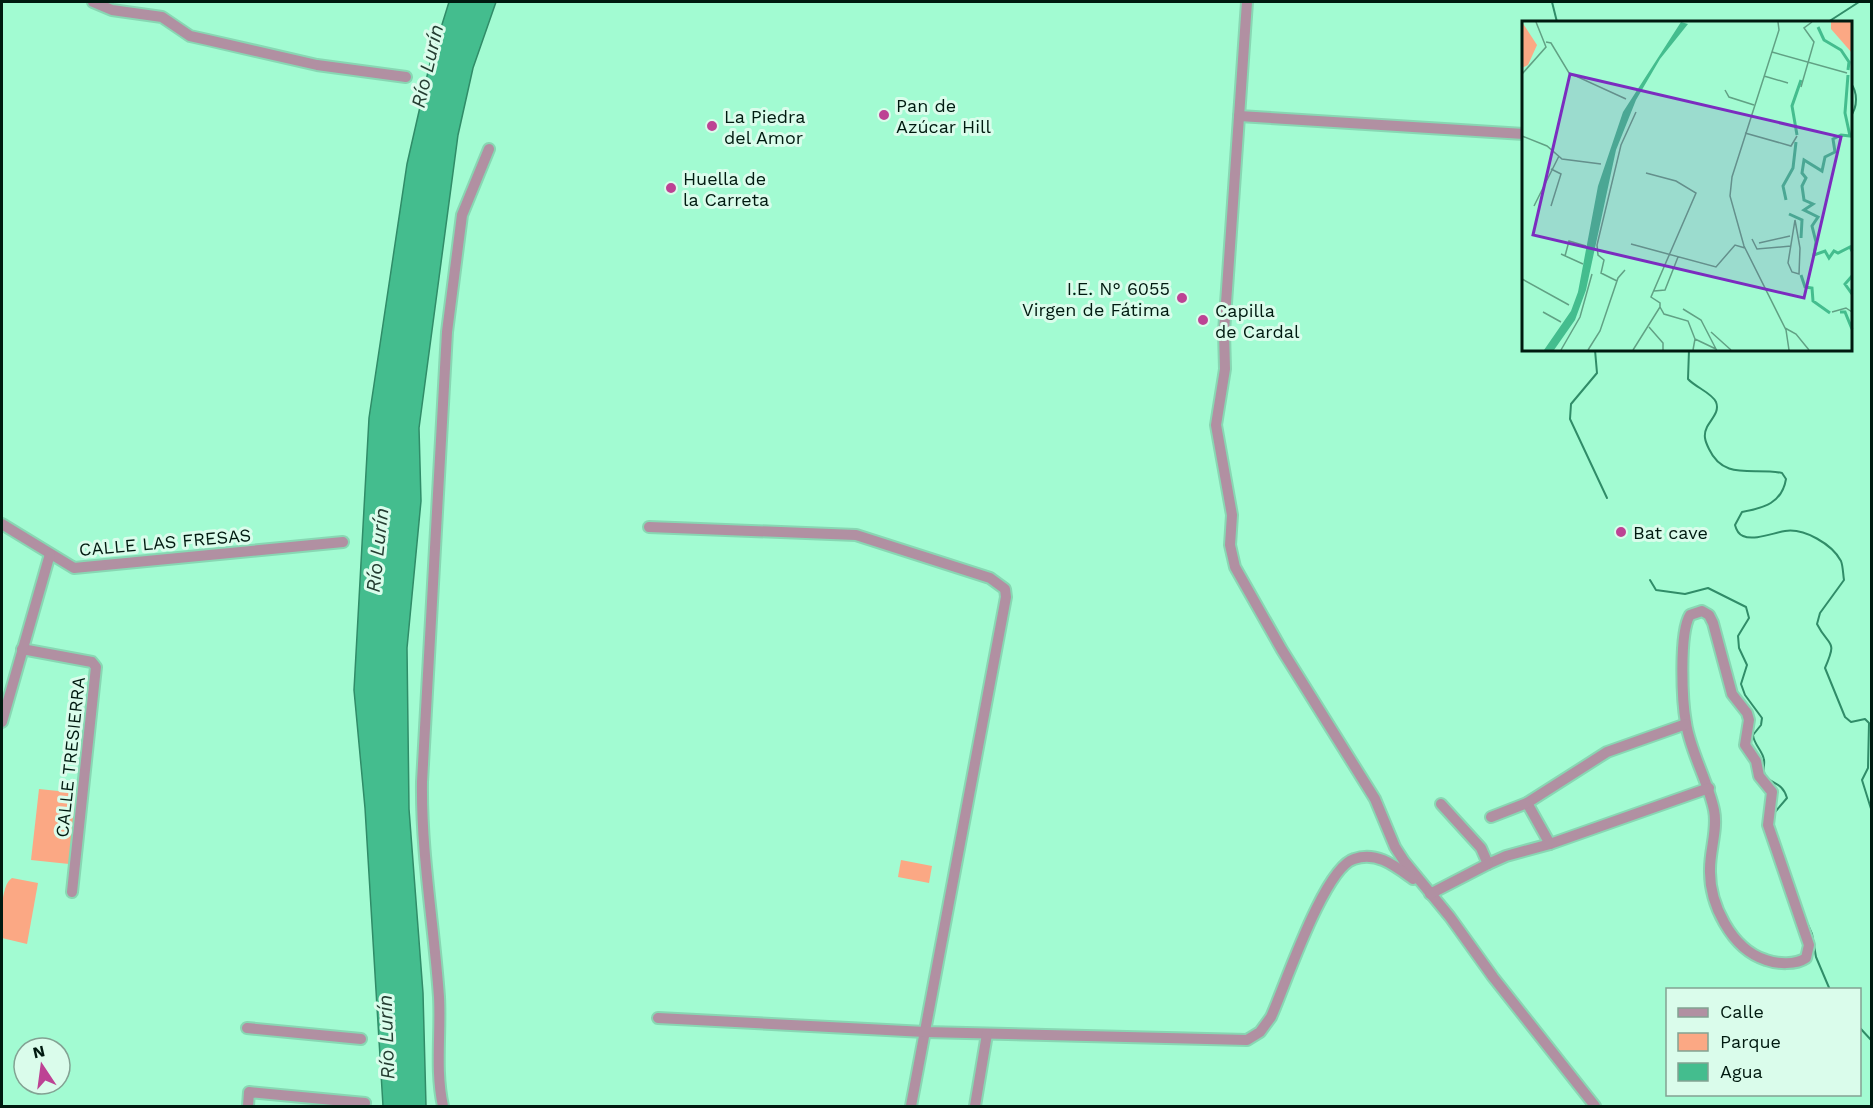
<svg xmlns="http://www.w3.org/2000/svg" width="1873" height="1108" font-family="'Work Sans',sans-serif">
<rect width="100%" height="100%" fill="#a2fbd2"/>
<!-- green -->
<g fill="#fba884">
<path d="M 39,789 L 77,793 L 69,864 L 31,860 Z"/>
<path d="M 901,860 L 932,866 L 929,883 L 898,877 Z"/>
<path d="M 12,878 L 38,883 L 27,944 L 2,938 C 1,923 0,885 12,878 Z"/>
</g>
<!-- water -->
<path fill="#44bd8e" stroke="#308c68" stroke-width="1.5" d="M 449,2 L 496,2 L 473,68 L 458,135 L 419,428 L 421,501 L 407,648 L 409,809 L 423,993 L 426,1106 L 383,1106 L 365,808 L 354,690 L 369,418 L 407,164 L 430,63 Z"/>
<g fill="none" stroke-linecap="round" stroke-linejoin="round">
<!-- stream -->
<g stroke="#308c68" stroke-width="2">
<path d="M 1552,2 L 1557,22"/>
<path d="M 1828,22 L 1859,2"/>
<path d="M 1850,82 C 1858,92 1858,107 1850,117"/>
<path d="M 1595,350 L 1597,373 L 1571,404 L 1570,419 L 1607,498"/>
<path d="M 1689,350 L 1688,379 C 1695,387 1712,393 1716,402 C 1720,412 1711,419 1707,427 C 1703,435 1705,441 1709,449 C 1724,481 1753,467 1782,473 L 1786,479 C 1782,503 1764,508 1742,512 L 1735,525 C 1736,529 1738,534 1743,536 C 1754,541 1773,533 1785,531 C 1804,528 1832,544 1841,561 C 1843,566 1843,574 1844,580 L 1820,613 L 1817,624 C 1829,648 1838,638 1825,668 L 1845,717 L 1851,722 L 1865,719 L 1869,723 L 1868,768 L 1862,780 L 1872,812"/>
<path d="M 1650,580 L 1656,590 L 1685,594 L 1708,588 L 1746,607 L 1749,618 L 1738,636 L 1739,648 L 1747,665 L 1741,684 L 1745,695 L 1762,718 L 1761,725 L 1753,735 C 1754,745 1763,751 1764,760 C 1765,765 1762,770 1765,775 C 1771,785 1782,781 1787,798 L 1775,812"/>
<path d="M 1808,925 L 1812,934 L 1816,957 L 1830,990"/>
<path d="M 1860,1028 L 1872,1041"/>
</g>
<!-- minor casing -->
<g stroke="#88d7b3" stroke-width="14">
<g id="minor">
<path d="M 93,2 L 112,10 L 162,17 L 190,36 L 208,40 L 317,65 L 406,77"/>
<path d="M 1247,2 L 1224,332 L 1225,369 L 1216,425 L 1232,515 L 1230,545 L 1235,567 L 1282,650 L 1375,799 L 1395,847 L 1404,861 L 1450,917 L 1493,977 L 1595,1106"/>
<path d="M 1239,116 L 1524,134"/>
<path d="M 2,524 L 74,568 L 343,542"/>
<path d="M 649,527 L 856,535 L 990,578 L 1005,589 L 1006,597 L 911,1106"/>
<path d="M 1702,611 L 1709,615 L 1713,623 L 1732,694 L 1747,713 L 1749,720 L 1745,745 L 1756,761 L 1759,776 L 1772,792 L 1768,825 L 1809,945 L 1806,958 C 1796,965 1777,964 1766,960 C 1731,949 1709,903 1710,869 C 1710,849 1718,829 1714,810 C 1708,781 1690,751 1686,723 C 1682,701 1679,633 1690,615 Z"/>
<path d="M 22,649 L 92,662 L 96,667 L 72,892"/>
<path d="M 2,722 L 50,554"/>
<path d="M 1527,803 L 1550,844"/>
<path d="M 1441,804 L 1481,848 L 1488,864 L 1506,856 L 1550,844 L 1709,788"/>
<path d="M 1491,817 L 1527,803 L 1607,752 L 1686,724"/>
<path d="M 1430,894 L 1488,864"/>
<path d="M 658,1018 L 925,1032 L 1247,1040 L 1260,1032 L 1271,1017 C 1285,986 1324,868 1354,859 C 1377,851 1395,866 1413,879"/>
<path d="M 247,1028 L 361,1039"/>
<path d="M 248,1106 L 249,1092 L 365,1103"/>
<path d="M 443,1106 C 435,1070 441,1033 439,997 C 434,925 421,854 422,782 L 447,332 L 462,215 L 489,149"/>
<path d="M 975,1106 L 987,1034"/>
</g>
</g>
<!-- minor -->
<use href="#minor" stroke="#b190a2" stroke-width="10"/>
</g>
<!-- markers -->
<g fill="#bd4294" stroke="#dafceb" stroke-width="2">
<circle cx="884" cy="115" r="6"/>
<circle cx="712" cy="126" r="6"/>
<circle cx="671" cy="188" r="6"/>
<circle cx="1182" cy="298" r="6"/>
<circle cx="1203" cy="320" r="6"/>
<circle cx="1621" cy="532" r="6"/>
</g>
<g text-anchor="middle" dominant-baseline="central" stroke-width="6" stroke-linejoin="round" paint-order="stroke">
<!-- poi labels -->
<g font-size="18" fill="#001a10" stroke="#dafceb" text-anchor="start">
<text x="896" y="105">Pan de<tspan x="896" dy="21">Azúcar Hill</tspan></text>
<text x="724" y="116">La Piedra<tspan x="724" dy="21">del Amor</tspan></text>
<text x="683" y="178">Huella de<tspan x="683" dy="21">la Carreta</tspan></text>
<text x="1170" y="288" text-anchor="end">I.E. N° 6055<tspan x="1170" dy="21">Virgen de Fátima</tspan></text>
<text x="1215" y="310">Capilla<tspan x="1215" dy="21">de Cardal</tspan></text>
<text x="1633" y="532">Bat cave</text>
</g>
<!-- street labels -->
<g font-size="18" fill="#001a10" stroke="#dafceb">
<text transform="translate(165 542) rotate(-5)">CALLE LAS FRESAS</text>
<text transform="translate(70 757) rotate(-84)">CALLE TRESIERRA</text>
</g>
<!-- water labels -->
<g font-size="20" font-style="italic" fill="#253e32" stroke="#dafceb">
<text transform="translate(427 66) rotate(-77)">Río Lurín</text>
<text transform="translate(377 550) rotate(-84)">Río Lurín</text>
<text transform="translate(386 1037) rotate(-92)">Río Lurín</text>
</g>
</g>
<!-- overview -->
<g transform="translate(1522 21)">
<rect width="330" height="330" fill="#a2fbd2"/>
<path d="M 0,1 L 15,24 L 6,44 L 0,47 ZM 309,1 L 330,1 L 330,32 L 309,8 Z" fill="#fba884"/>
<path d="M 159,1 L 166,3 L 138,38 L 114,79 L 94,129 L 64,269 L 53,299 L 32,329 L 22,329 L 49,290 L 56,271 L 76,165 L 101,91 Z" fill="#44bd8e"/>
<path fill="none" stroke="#44bd8e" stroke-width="3" d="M 296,6 L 302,19 L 319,29 L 327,41 L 326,49M 326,54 L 323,92 L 328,115 L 319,114 L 311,118 L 313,131 L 303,136 L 300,150 L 282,139 L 280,152 L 284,157 L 280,165 L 282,179 L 291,183 L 282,189 L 296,196 L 290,205 L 294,221 L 292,234 L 303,230 L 307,237 L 312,230 L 316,232 L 328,226 L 330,230M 275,114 L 270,85 L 279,59M 264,179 L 261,165 L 271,147 L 274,121M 267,193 L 280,199 L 279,217M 279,254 L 283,266 L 290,267 L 291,280 L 308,292M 330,255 L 323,263 L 330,273M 318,291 L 323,291 L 330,308"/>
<path fill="none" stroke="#61a184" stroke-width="1.5" d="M 256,1 L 257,9 L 210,156 L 208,175 L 222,225 L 264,309 L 267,329M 24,21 L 29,22 L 47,52 L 104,78M 250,31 L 325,52M 0,53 L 24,26 L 14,1M 242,55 L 266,62M 279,66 L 292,21 L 282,7 L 290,1M 203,69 L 207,76 L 232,84M 223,112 L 269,125 L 275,115M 0,115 L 25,125 L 40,138 L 79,143M 12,185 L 37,135M 29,185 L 39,153 L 29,148M 273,199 L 278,227 L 277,253 L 270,251 L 266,242 ZM 230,218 L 235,228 L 269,225M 237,222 L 268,215M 109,223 L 194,246 L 213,224 L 223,227M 39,233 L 61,243M 43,235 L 47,220 L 64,225M 0,258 L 47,284M 95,260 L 79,252 L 82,239 L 76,234 L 75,224 L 99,124 L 114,91M 132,270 L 143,269 L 156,236M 138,286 L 142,293 L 166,300 L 173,318 L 171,329M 161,288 L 179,299 L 194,328 L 173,318M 21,291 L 39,301M 310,291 L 324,287 L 330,291M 127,306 L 141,322 L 141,329M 263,307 L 274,313 L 287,329M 189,311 L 209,329M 39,329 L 58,296 L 70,253M 66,329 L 78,310 L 96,257 L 103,249M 111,329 L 138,286 L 138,282 L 129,276 L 174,172 L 154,160 L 124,152"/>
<path fill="#7b2cbf" fill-opacity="0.15" stroke="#7b2cbf" stroke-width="3" d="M 48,53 L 319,116 L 282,277 L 11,214 Z"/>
<rect width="330" height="330" fill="none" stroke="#001a10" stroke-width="3"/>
</g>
<!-- border -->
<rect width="1873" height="1108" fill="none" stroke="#001a10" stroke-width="6"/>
<!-- legend -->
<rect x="1666" y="988" width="195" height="108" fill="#dafceb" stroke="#83a293" stroke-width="1.5"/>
<rect x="1678" y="1008" width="30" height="9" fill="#b190a2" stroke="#83a293" stroke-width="1.5"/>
<text x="1720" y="1018" font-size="18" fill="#001a10">Calle</text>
<rect x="1678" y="1033" width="30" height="18" fill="#fba884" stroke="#83a293" stroke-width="1.5"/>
<text x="1720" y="1048" font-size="18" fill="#001a10">Parque</text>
<rect x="1678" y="1063" width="30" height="18" fill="#44bd8e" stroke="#83a293" stroke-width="1.5"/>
<text x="1720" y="1078" font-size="18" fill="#001a10">Agua</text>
<!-- north arrow -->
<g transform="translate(42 1066) rotate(347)"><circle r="28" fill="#dafceb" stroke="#83a293" stroke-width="1.5"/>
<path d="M0-4.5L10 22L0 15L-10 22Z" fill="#bd4294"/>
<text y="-9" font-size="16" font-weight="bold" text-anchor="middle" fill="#001a10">N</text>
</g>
</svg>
